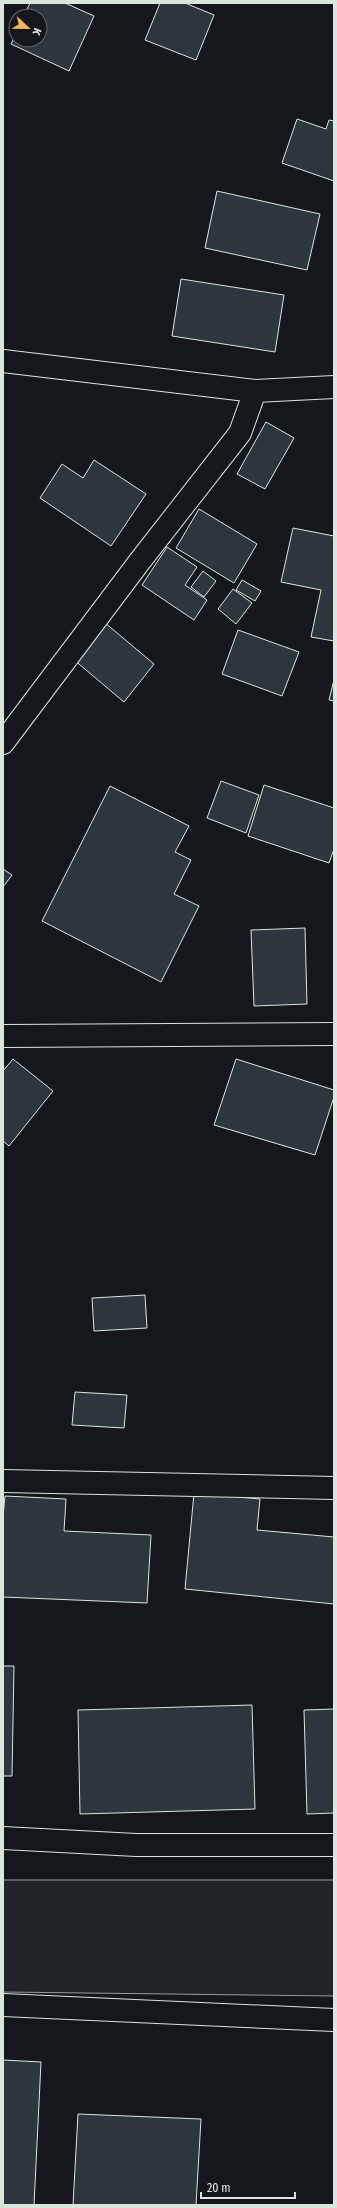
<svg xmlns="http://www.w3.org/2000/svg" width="337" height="2208" font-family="'Fira Sans Condensed',sans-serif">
<rect width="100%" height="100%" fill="#14181c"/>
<!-- green -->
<path fill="#202428" stroke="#939e99" d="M 3,1880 L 334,1880 L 334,1996 L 3,1992 Z"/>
<!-- building -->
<g fill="#2c363c" stroke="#d8e6dc">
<path d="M 30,3 L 65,3 L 94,16 L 69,71 L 11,44 L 16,34 L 16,40 L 40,40 L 40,16 L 24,16 Z"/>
<path d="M 160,3 L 185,3 L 214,15 L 196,60 L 145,40 Z"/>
<path d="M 297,119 L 326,129 L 329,120 L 334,121 L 334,181 L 282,163 Z"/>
<path d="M 217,191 L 320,214 L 307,270 L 205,248 Z"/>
<path d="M 181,279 L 284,295 L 275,352 L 172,336 Z"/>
<path d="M 266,422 L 294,438 L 265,489 L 237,474 Z"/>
<path d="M 94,460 L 146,494 L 111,546 L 40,498 L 62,464 L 83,478 Z"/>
<path d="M 199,509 L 257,544 L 234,583 L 176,548 Z"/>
<path d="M 293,528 L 334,536 L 334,641 L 311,637 L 321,590 L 281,582 Z"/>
<path d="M 167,547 L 197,567 L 185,585 L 207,600 L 194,620 L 142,585 Z"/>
<path d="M 203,571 L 216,581 L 204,597 L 191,587 Z"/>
<path d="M 242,580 L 261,591 L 255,601 L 236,590 Z"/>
<path d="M 233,589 L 252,603 L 236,624 L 218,609 Z"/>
<path d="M 104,622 L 154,664 L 124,702 L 73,659 Z"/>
<path d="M 238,630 L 299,652 L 282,696 L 222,674 Z"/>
<path d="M 334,680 L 334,701 L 329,700 Z"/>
<path d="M 221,781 L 259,795 L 246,833 L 207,818 Z"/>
<path d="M 264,785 L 334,808 L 334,849 L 329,863 L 248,836 Z"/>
<path d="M 110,786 L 189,826 L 175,852 L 191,860 L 174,894 L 199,906 L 161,982 L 42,921 Z"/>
<path d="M 3,869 L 12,875 L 3,887 Z"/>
<path d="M 305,928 L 307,1004 L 254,1006 L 251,930 Z"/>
<path d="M 13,1059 L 53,1091 L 9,1146 L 3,1141 L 3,1071 Z"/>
<path d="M 236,1059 L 334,1090 L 334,1097 L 315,1155 L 214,1125 Z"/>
<path d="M 145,1295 L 147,1328 L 94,1331 L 92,1298 Z"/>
<path d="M 75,1392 L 127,1395 L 124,1428 L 72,1425 Z"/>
<path d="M 194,1493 L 260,1499 L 257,1530 L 334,1537 L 334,1604 L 185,1589 Z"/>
<path d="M 5,1496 L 66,1499 L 64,1531 L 151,1535 L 147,1603 L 3,1597 L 3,1517 Z"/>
<path d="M 3,1666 L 14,1666 L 12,1776 L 3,1776 Z"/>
<path d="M 252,1705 L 255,1809 L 80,1814 L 78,1710 Z"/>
<path d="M 334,1709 L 334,1813 L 307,1814 L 304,1710 Z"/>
<path d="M 3,2060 L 41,2062 L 34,2205 L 3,2205 Z"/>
<path d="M 78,2114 L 201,2119 L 196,2205 L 73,2205 Z"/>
</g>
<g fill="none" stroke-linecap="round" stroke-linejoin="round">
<!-- minor casing -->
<g stroke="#d8e6dc" stroke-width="24">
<g id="minor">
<path d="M 3,361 L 255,391 L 334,387"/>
<path d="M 3,743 L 140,561 L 240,433 L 255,391"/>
<path d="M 3,1036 L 334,1034"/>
<path d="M 3,1481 L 334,1488"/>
<path d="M 3,1838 L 136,1845 L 334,1845"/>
<path d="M 3,2005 L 334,2020"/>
</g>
</g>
<!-- minor -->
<use href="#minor" stroke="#14181c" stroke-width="22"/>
</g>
<!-- border -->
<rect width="337" height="2208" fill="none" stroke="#d8e6dc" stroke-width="8"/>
<!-- north arrow -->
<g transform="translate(28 28) rotate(112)"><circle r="19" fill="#14181c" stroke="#626a69"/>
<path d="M0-3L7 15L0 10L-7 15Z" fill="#ffb74d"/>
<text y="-6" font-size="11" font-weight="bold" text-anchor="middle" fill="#d8e6dc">K</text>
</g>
<!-- scale -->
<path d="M201 2192v6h94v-6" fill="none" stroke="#d8e6dc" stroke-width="2"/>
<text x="207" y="2192" font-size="12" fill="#d8e6dc" stroke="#14181c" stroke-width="3" paint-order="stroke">20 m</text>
</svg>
